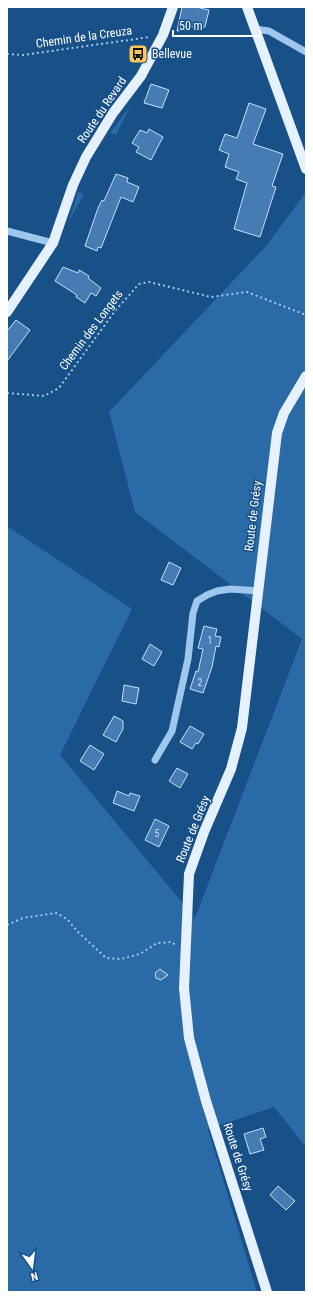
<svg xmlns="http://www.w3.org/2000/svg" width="313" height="1299" font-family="'Roboto Condensed',sans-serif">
<rect width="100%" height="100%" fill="#185088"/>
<!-- green -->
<g fill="#2a6aa7">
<path d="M 131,105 L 116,135 L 110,133 Z"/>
<path d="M 78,192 L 84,194 L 69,221 Z"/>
<path d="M 306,192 L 306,1147 L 274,1107 L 208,1129 L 257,1292 L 7,1292 L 7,526 L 132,609 L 60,755 L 195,918 L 302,639 L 135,512 L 109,412 L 266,246 Z"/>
</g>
<!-- building -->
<g fill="#447cb3" stroke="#c5e0fa">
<path d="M 182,7 L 196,7 L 209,10 L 205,27 L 191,27 L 190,29 L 177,31 Z"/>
<path d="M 151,84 L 169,90 L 162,108 L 144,103 Z"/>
<path d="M 249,103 L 266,109 L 253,144 L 283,154 L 272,186 L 276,187 L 260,237 L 234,229 L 247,183 L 236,179 L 239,172 L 225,167 L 229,154 L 219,150 L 225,134 L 237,138 Z"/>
<path d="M 149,129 L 163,137 L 151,160 L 136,152 L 139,147 L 132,143 L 140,130 L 147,133 Z"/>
<path d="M 116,174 L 128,178 L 127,182 L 139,187 L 133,202 L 121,197 L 101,248 L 98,247 L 97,251 L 85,246 L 98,208 L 102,200 L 104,201 Z"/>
<path d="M 63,267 L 78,273 L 79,270 L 89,276 L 88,278 L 101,288 L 96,296 L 91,293 L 85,303 L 76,297 L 77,295 L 55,281 Z"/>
<path d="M 16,320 L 30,330 L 7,361 L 7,331 Z"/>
<path d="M 169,562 L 181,568 L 173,585 L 161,580 Z"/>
<path d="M 204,626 L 217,629 L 215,636 L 221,637 L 219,647 L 216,646 L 212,667 L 203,693 L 190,689 L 196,671 L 198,672 L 203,649 L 198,648 Z"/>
<path d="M 150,644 L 162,652 L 154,666 L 142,659 Z"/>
<path d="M 124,685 L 139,688 L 136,704 L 122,701 Z"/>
<path d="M 114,716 L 123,721 L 123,729 L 116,742 L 103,735 Z"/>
<path d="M 190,726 L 204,734 L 198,744 L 196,743 L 192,749 L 180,742 Z"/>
<path d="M 90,745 L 104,754 L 94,770 L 80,761 Z"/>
<path d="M 177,768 L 188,774 L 180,788 L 169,781 Z"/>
<path d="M 117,791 L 129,796 L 130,793 L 140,796 L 134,811 L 113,803 Z"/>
<path d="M 155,819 L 169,826 L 159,847 L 145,840 Z"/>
<path d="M 160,969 L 168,975 L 161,980 L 156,978 L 155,973 Z"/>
<path d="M 263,1128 L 266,1137 L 260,1139 L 264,1150 L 250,1154 L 244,1134 Z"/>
<path d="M 278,1186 L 295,1201 L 286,1210 L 270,1195 Z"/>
</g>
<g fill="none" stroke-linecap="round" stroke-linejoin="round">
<!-- path -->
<g stroke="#9fc7ee" stroke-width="2" stroke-dasharray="2 3" stroke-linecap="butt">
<path d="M 7,54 L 23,55 L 150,37"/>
<path d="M 7,393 L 44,396 L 59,388 L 115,311 L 139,284 L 149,282 L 211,297 L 247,292 L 306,315"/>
<path d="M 7,925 L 23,918 L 56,913 L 67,919 L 78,932 L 106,958 L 121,959 L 140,954 L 157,943 L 172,942 L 176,946"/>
</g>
<!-- minor -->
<g stroke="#9fc7ee" stroke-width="7">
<path d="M 255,29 L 269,31 L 306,52"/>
<path d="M 7,231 L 53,243"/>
<path d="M 155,760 L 172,731 L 188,659 L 193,613 L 197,601 L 207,595 L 217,591 L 230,589 L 258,591"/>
</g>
<!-- major -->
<g stroke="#e6f1ff" stroke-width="10">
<path d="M 247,7 L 306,169"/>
<path d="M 7,312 L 53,243 L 73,185 L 86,157 L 113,113 L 141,76 L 163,35 L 173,7"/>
<path d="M 267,1292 L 206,1101 L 189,1038 L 184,988 L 189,874 L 204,832 L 231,769 L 242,728 L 277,433 L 284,413 L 306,376"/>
</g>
</g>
<!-- icons -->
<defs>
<g id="bus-square" transform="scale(1)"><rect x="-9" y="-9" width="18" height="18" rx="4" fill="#ffc65c" stroke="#185088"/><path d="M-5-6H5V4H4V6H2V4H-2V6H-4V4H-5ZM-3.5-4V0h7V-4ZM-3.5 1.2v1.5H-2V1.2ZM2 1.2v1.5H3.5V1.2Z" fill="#111"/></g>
</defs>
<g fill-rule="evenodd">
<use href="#bus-square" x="138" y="54"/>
</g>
<g text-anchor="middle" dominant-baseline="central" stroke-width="3" stroke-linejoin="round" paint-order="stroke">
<!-- number labels -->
<g font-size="10" fill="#d0deec">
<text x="210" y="640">1</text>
<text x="200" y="682">2</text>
<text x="157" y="833">5</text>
</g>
<!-- street labels -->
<g font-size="12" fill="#fff" stroke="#185088">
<text transform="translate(84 37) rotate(-8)">Chemin de la Creuza</text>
<text transform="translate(102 110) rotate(-56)">Route du Revard</text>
<text transform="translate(91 330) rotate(-53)">Chemin des Longets</text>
<text transform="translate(253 516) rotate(-83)">Route de Grésy</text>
<text transform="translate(193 829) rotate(-68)">Route de Grésy</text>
<text transform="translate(238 1157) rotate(72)">Route de Grésy</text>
</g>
<!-- poi labels -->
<g font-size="12" fill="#fff" stroke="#185088" text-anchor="start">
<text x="152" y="54">Bellevue</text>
</g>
</g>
<!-- border -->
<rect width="313" height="1299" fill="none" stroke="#ffffff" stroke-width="16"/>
<!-- north arrow -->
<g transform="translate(32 1267) rotate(166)" stroke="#185088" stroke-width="3" paint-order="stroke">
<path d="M0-3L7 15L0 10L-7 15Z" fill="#ffffff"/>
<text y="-6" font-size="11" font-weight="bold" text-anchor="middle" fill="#ffffff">N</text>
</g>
<!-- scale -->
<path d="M173 30v6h87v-6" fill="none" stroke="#ffffff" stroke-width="2"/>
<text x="179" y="30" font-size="12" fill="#ffffff" stroke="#185088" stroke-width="3" paint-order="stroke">50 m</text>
</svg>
